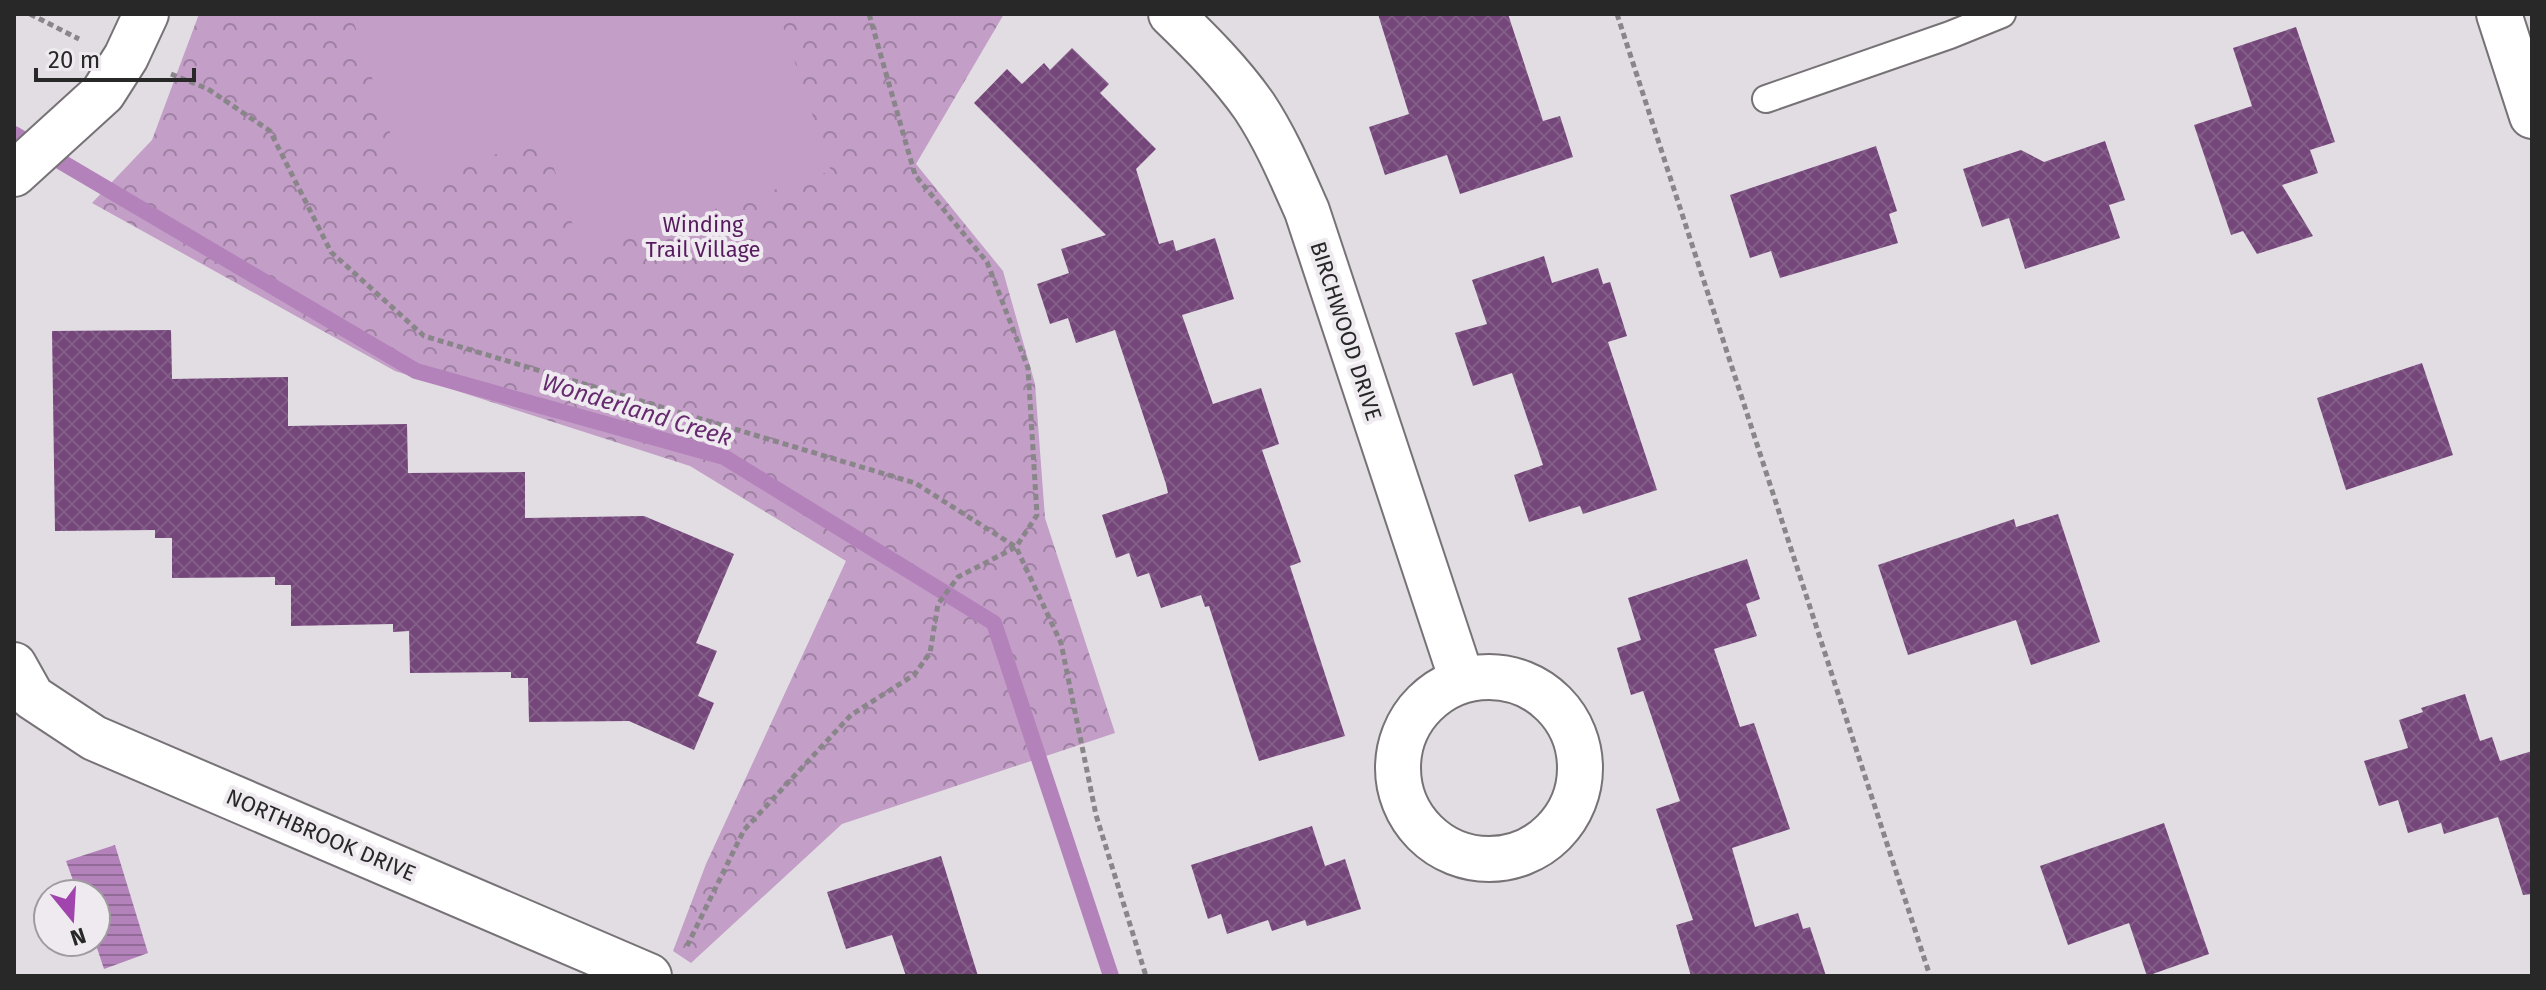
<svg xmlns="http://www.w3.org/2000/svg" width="2546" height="990" font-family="'Fira Sans',sans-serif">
<defs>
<pattern id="forest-crowns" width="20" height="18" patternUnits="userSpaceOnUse" patternTransform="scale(2)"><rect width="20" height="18" fill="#c39ec7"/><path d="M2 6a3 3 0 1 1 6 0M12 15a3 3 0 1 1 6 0" fill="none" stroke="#9e81a2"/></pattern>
<pattern id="water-rules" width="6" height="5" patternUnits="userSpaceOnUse" patternTransform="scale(2)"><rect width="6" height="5" fill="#b482ba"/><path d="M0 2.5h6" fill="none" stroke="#926a97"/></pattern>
<pattern id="building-cross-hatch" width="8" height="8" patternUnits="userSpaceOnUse" patternTransform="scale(2)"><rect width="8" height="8" fill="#74467a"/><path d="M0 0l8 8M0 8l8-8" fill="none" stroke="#835e88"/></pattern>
</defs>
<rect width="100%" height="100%" fill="#e1dde2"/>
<!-- forest -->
<path fill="url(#forest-crowns)" d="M 199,14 L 1004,14 L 916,164 L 1003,271 L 1035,384 L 1045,518 L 1115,733 L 842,824 L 691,963 L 673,951 L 706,864 L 846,561 L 690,466 L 395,371 L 92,203 L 152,140 Z"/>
<!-- pitch -->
<path fill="#c39ec7" d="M 351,14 L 779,14 L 831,171 L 582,253 L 544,138 L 407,184 Z"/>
<!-- water -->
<path fill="url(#water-rules)" d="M 115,845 L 148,953 L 104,969 L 95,942 L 96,894 L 78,894 L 66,861 Z"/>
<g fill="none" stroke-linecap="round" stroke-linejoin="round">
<!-- stream -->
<path stroke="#b482ba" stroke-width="16" d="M 14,134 L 416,371 L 724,457 L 994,623 L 1111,976"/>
</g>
<!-- building -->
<g fill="url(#building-cross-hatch)">
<path d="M 1378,14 L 1508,14 L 1543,121 L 1560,116 L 1573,157 L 1460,194 L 1447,155 L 1385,175 L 1369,127 L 1409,114 Z"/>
<path d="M 2296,27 L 2335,142 L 2310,150 L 2318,173 L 2282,185 L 2313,236 L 2257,254 L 2243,231 L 2231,235 L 2194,125 L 2252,106 L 2233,48 Z"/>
<path d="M 1072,48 L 1109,84 L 1100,93 L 1156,149 L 1136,169 L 1159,244 L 1173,240 L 1176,251 L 1215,238 L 1234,299 L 1182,315 L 1213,404 L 1261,388 L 1279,444 L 1262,450 L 1301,562 L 1290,566 L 1345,736 L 1259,761 L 1209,606 L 1205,607 L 1201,595 L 1161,608 L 1149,573 L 1137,577 L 1129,553 L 1116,558 L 1102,515 L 1168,493 L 1166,484 L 1115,330 L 1076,343 L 1068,318 L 1050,324 L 1037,284 L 1069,273 L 1061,249 L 1106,235 L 974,103 L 1007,69 L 1022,84 L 1044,63 L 1050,70 Z"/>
<path d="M 2105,141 L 2125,200 L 2109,205 L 2120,238 L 2025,269 L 2009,218 L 1982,227 L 1963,169 L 2021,150 L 2044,162 Z"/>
<path d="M 1876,146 L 1897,211 L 1889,214 L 1898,243 L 1780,278 L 1771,251 L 1750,258 L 1730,195 Z"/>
<path d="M 1544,256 L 1552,283 L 1598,268 L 1603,284 L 1610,282 L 1627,336 L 1608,342 L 1657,490 L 1583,514 L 1580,506 L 1529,522 L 1514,475 L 1543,465 L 1512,373 L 1473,386 L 1455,333 L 1487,324 L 1472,280 Z"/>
<path d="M 171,330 L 172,379 L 288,377 L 288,426 L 407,424 L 408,473 L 525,472 L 525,518 L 644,516 L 734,554 L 696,643 L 717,651 L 698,696 L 714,703 L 694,750 L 629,721 L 529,722 L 528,678 L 511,678 L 511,672 L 410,673 L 409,631 L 393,632 L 393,624 L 291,626 L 291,585 L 275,585 L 275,577 L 172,578 L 172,538 L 155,538 L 155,530 L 55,531 L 52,331 Z"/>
<path d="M 2422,363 L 2453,455 L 2346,490 L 2317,398 Z"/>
<path d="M 2058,514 L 2100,642 L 2031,665 L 2016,620 L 1908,655 L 1878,565 L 2014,519 L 2016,527 Z"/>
<path d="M 1747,559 L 1760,599 L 1746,604 L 1757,636 L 1714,649 L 1740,727 L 1754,723 L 1790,829 L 1732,848 L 1755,927 L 1798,913 L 1803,929 L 1810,927 L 1826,976 L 1691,976 L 1676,925 L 1693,920 L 1656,809 L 1680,801 L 1643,691 L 1631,695 L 1617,648 L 1641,640 L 1628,598 Z"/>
<path d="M 2465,694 L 2480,741 L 2492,737 L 2500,761 L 2532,751 L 2532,894 L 2523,895 L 2498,817 L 2444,834 L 2441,823 L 2408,833 L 2398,800 L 2379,806 L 2364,761 L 2408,748 L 2399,720 L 2423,712 L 2421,708 Z"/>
<path d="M 2164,823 L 2209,954 L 2147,976 L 2129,923 L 2068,945 L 2040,866 Z"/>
<path d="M 1312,826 L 1325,866 L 1345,859 L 1361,909 L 1307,926 L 1305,920 L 1272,931 L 1268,920 L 1227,934 L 1221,914 L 1208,919 L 1191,865 Z"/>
<path d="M 941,856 L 978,976 L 906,976 L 892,935 L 846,949 L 827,892 Z"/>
</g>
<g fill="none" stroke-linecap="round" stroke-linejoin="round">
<!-- service casing -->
<g stroke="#767276" stroke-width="30">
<path id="service" d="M 1766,99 L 1950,35 L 2002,14"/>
</g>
<!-- minor casing -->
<g stroke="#767276" stroke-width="48">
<g id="minor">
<path d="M 1171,14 C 1201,43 1230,72 1254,106 C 1276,139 1291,175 1307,211 L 1462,680"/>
<path d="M 14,174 L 103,93 L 126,57 L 146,14"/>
<path d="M 14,665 L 32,697 L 94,738 L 649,976"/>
<circle cx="1489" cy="768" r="91"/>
</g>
</g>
<!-- tertiary casing -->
<g stroke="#767276" stroke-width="48">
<path id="tertiary" d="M 2499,14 L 2532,116"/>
</g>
<!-- path -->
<g stroke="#898689" stroke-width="5" stroke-dasharray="6 4" stroke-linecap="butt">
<path d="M 30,14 L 79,39"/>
<path d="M 1617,14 L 1930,976"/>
<path d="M 171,74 L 208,89 L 270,131 L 331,252 L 424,336 L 915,483 L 1016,547 L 1061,643 L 1096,815 L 1146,976"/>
<path d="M 687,946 L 744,830 L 851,715 L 914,675 L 930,653 L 938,604 L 958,577 L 1016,547 L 1037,515 L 1028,368 L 987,262 L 915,175 L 869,14"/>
</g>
<!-- service -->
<use href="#service" stroke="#fff" stroke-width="26"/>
<!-- minor -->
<use href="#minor" stroke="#fff" stroke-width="44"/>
<!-- tertiary -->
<use href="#tertiary" stroke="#fff" stroke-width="44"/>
</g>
<g text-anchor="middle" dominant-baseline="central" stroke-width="8" stroke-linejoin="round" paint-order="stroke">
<!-- park labels -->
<g font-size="22" fill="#571a5f" stroke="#eeeaef">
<text x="703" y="224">Winding<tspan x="703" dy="25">Trail Village</tspan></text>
</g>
<!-- street labels -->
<g font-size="22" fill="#292829" stroke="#eeeaef">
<text transform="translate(1346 331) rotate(72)">BIRCHWOOD DRIVE</text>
<text transform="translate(321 835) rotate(23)">NORTHBROOK DRIVE</text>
</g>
<!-- water labels -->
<g font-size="24" font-style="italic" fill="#662a6f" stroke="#eeeaef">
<text transform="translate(637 410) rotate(17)">Wonderland Creek</text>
</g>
</g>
<!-- border -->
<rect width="2546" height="990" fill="none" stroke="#292829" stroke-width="32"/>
<!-- north arrow -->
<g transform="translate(72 918) rotate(162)"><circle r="38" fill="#eeeaef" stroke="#9f9ca0" stroke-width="2"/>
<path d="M0-6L14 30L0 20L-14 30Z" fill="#a144ad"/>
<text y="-12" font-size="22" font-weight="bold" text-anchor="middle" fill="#292829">N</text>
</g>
<!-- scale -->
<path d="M36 68v12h158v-12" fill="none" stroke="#292829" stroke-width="4"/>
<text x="48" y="68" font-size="24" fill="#292829" stroke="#eeeaef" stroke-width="6" paint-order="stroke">20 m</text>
</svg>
